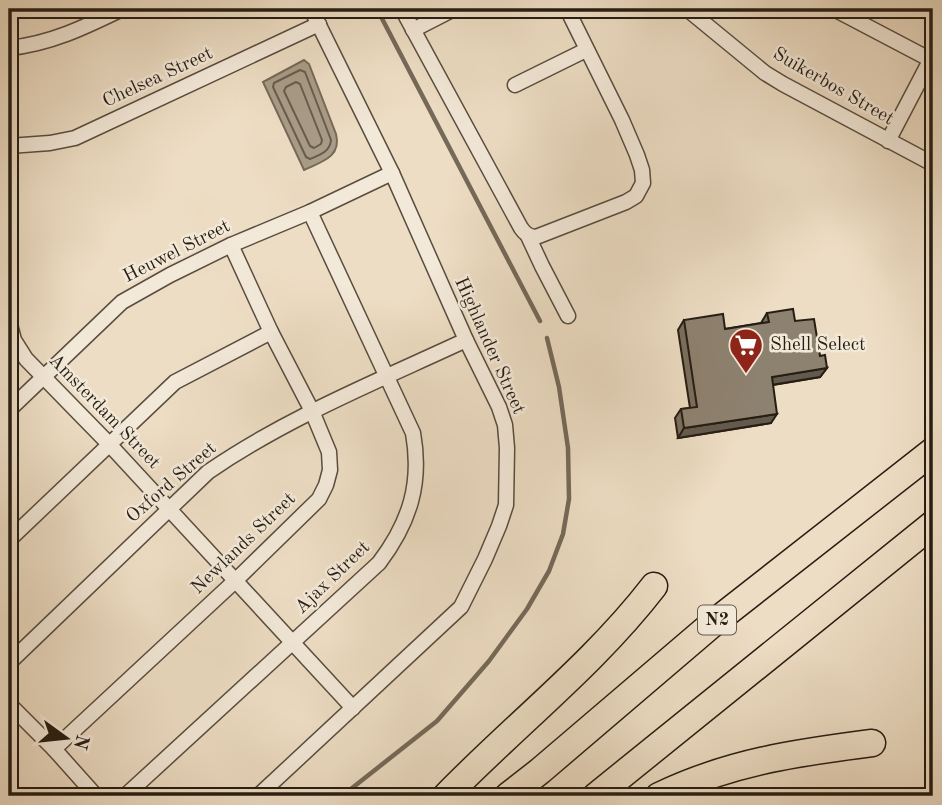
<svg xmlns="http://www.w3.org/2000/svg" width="942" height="805" font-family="'Old Standard TT',serif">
<rect width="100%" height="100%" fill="#edddc4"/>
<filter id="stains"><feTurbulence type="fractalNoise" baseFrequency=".00286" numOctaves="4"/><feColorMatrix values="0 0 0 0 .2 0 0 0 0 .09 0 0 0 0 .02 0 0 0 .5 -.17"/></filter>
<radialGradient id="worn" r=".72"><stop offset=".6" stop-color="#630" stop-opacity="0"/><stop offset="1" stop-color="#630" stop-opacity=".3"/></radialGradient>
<!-- water -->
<path fill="#a99c88" stroke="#756959" stroke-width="2" d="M 304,60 L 309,64 L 336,134 C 342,157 321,162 304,170 L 263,82 Z"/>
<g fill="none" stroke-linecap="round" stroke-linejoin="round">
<!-- shore -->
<g stroke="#685c4e" stroke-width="2">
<path d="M 300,70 L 305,72 L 331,140 C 330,152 319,155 310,159 L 306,157 L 273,87 L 274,83 Z"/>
<path d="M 296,82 L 300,84 L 322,140 L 321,144 L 314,148 L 310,146 L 284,91 L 286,87 Z"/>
</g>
<!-- stream -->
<g stroke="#756959" stroke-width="4.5">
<path d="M 377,9 L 540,321"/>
<path d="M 342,796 L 437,721 L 489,661 L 527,609 L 549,571 L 563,534 L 569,499 L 568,448 L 559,387 L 547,338"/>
</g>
<!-- street casing -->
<g stroke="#584d3f" stroke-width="17">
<g id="street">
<path d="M 402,9 L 521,228 C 525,234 529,237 536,237 L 626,202 L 636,196 L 643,183 L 642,170 L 637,155 L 622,120 L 567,9"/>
<path d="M 687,9 L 765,73 L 783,84 L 933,164"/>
<path d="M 834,9 L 933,61"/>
<path d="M 413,30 L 454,9"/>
<path d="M 9,48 C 50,44 85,27 122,9"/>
<path d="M 515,85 L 586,50"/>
<path d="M 888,141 L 933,55"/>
<path d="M 9,146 L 50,143 L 75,138 L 319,24"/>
<path d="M 528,236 L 542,266 L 568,316"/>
<path d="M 9,321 L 14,340 L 26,359 L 109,444 L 353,708"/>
<path d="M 9,410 L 122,302 L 170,275 L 231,245 L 310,212 L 392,173"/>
<path d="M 9,540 L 175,382 L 271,332"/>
<path d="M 9,663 L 208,472 C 288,417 378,381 466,340"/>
<path d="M 9,704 L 54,749 L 96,796"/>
<path d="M 54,749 L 235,581 L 319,499 L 326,485 L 330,470 L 329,452 L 312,411 L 271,332 L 231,245"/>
<path d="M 125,796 L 379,563 C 410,522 422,483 413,433 L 310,212"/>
<path d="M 258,796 L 461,607 L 485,559 L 499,526 L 506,505 L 507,448 L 505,425 L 499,407 L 466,340 L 392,173 L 311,9"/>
</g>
</g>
<!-- highway casing -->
<g stroke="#261d13" stroke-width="29">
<g id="highway">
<path d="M 446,796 C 515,725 594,664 654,586"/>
<path d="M 508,796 L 540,771 L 711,625 L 933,451"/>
<path d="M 596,796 L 933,524"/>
<path d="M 659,796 C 730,762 795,753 872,743"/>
</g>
</g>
<!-- street -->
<use href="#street" stroke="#f3e9d9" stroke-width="14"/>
<!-- highway -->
<use href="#highway" stroke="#edddc4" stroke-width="26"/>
</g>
<!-- wall -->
<path fill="#796f5f" stroke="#261d13" stroke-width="2" d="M 767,313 L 795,321 L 820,356 L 827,368 L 820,377 L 773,385 L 771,423 L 678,438 L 675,418 L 681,409 L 690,408 L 678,330 L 684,320 L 725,329 L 761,323 Z"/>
<!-- shaded-wall -->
<g fill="#635a4e" stroke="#261d13" stroke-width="2">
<path d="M 827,368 L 820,377 L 765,386 L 772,377 Z"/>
<path d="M 777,414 L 771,423 L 678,438 L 684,428 Z"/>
</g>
<!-- building -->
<path fill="#8d816f" stroke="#261d13" stroke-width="2" d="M 793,309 L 795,321 L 814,319 L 820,356 L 825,355 L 827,368 L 772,377 L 777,414 L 684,428 L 681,409 L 697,407 L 684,320 L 723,314 L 725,329 L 769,322 L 767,313 Z"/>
<!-- icons -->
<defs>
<g id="supermarket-pin" transform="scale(1.75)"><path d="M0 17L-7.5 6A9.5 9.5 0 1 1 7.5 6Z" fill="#8f2418" stroke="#f3e9d9"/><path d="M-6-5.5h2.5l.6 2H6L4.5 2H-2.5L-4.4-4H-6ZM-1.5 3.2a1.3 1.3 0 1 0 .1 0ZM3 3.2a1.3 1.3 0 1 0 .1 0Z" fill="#fff"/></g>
</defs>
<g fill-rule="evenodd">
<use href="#supermarket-pin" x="746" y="345"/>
</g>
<g text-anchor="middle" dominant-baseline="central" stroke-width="5" stroke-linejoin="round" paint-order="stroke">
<!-- shield labels -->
<rect fill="#f3e9d9" stroke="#645a4e" stroke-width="2" x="698" y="605.5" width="38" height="29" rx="5"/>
<g font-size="18" font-weight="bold" fill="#261d13">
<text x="717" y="620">N2</text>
</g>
<!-- street labels -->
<g font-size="19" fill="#261d13" stroke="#f3e9d9">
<text transform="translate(158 78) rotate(-25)">Chelsea Street</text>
<text transform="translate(833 87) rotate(30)">Suikerbos Street</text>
<text transform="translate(177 252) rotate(-27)">Heuwel Street</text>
<text transform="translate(489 346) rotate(66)">Highlander Street</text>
<text transform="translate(104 412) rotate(46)">Amsterdam Street</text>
<text transform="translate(172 483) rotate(-41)">Oxford Street</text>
<text transform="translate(244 544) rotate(-44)">Newlands Street</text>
<text transform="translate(333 578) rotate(-44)">Ajax Street</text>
</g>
<!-- poi labels -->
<g font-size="19" fill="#261d13" stroke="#f3e9d9" text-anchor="start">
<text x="770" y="345">Shell Select</text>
</g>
</g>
<!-- margin -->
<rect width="942" height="805" fill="none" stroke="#edddc4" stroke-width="35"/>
<rect x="10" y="10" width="921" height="784" fill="none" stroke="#261d13" stroke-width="3.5"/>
<rect x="18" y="18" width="907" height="770" fill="none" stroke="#261d13" stroke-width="2"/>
<!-- north arrow -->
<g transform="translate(66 738) rotate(105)" stroke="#f3e9d9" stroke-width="5" paint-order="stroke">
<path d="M0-5L12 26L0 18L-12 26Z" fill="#261d13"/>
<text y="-10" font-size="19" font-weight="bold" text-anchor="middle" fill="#261d13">N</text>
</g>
<rect width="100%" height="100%" filter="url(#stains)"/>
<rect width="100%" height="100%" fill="url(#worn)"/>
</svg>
